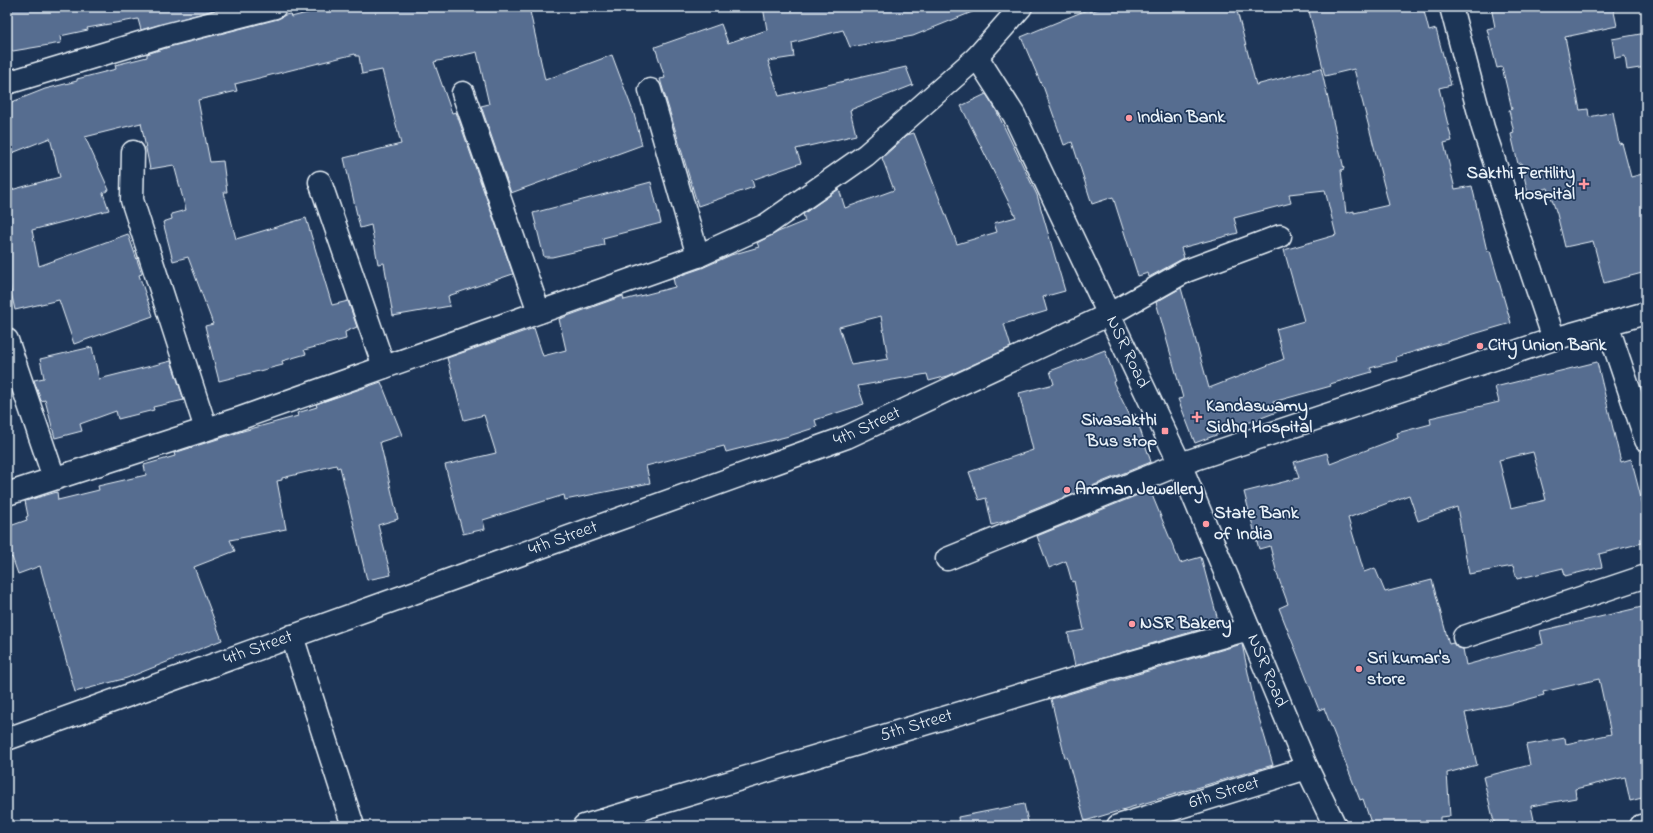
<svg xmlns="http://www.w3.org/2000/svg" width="1653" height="833" font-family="'Indie Flower',sans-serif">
<rect width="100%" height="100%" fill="#1d3557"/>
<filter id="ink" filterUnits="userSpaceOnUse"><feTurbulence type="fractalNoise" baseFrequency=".025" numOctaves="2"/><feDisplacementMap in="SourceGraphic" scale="8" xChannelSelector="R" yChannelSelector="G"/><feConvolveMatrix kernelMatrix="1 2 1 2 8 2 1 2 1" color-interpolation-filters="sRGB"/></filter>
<g filter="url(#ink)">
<!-- building -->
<g fill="#566d90" stroke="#e8f1f8" fill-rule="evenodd">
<path d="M 7,7 L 225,7 L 141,30 L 138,19 L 87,28 L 88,30 L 60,36 L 61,43 L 7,52 Z"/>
<path d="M 332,7 L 529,7 L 545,80 L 612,55 L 634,114 L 642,145 L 511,193 L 481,106 L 489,104 L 477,52 L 434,62 L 452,113 L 456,112 L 513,274 L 448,296 L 450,306 L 393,316 L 384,263 L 378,264 L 371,225 L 360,228 L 344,158 L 401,144 L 382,70 L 362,74 L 359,56 L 356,56 L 355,54 L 235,84 L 237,91 L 198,100 L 210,162 L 223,161 L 227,192 L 224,192 L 236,239 L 306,218 L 332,305 L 348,301 L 357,327 L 345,332 L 346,339 L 304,350 L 306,354 L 282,361 L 283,365 L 219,381 L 205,326 L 213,324 L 188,257 L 173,261 L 163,222 L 172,219 L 171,214 L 186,210 L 174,165 L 150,169 L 141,123 L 85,137 L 109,190 L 103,193 L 109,210 L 32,230 L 39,266 L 128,234 L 142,274 L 139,275 L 153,316 L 74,344 L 59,300 L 15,310 L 7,274 L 7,191 L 60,177 L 50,138 L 7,155 L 7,104 L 45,89 L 77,81 L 77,79 L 116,69 L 115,65 L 147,57 L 147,54 L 169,47 L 278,19 L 285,15 L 290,14 L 291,17 Z"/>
<path d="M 763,7 L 982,7 L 982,8 L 913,36 L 850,47 L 843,30 L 792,43 L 794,57 L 768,61 L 779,96 L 906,67 L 913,85 L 850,110 L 856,135 L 796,149 L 801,163 L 752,180 L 754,187 L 698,206 L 662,86 L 660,79 L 665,78 L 655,47 L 721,24 L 728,43 L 767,30 Z"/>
<path d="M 1104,7 L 1236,7 L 1256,85 L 1321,68 L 1344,169 L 1341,170 L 1346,213 L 1354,211 L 1354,213 L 1389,205 L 1354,69 L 1325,76 L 1308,7 L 1423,7 L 1429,31 L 1436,29 L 1451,85 L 1439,88 L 1452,141 L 1444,143 L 1455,189 L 1472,186 L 1487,251 L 1490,251 L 1511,323 L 1396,357 L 1397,361 L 1370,368 L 1372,372 L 1330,384 L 1331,386 L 1273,402 L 1277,412 L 1195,443 L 1178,399 L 1183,398 L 1156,302 L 1181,288 L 1209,388 L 1284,359 L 1276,329 L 1304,321 L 1284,250 L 1336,235 L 1325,190 L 1289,194 L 1291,203 L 1234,218 L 1238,233 L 1181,248 L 1184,258 L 1149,277 L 1148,273 L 1138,276 L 1113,197 L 1092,204 L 1072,142 L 1064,145 L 1043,86 L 1042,86 L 1021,37 L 1089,9 L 1090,12 Z"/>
<path d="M 1491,7 L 1613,7 L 1617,26 L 1565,37 L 1580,110 L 1588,109 L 1589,117 L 1613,112 L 1619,144 L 1622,143 L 1631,177 L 1646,173 L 1646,272 L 1604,283 L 1593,241 L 1565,247 L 1557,214 L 1548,188 L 1528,193 L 1521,163 L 1518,164 L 1511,134 L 1514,133 L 1509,110 L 1512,109 L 1502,67 L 1497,68 L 1487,29 L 1495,27 Z"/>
<path d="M 1646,33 L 1646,67 L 1627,70 L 1625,56 L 1615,58 L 1612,39 Z"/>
<path d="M 986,94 L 995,108 L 1037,195 L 1065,291 L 1043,297 L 1047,311 L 1004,324 L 1011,347 L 948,376 L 929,381 L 927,374 L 858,386 L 864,404 L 815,420 L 817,427 L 789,436 L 726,452 L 724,446 L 646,466 L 650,483 L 565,500 L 564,495 L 483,520 L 485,529 L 463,534 L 445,465 L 496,453 L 484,415 L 464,420 L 447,358 L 534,328 L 543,356 L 566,350 L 559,319 L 623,296 L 624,300 L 675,287 L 673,278 L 702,268 L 731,255 L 759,247 L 757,243 L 778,232 L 805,221 L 803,214 L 839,189 L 845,208 L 894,190 L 882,158 L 907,135 L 914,133 L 957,244 L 997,232 L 994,223 L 1016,217 L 961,106 ZM 881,316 L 888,359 L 851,365 L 839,327 Z"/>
<path d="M 651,182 L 661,223 L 603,238 L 604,245 L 552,257 L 544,257 L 533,213 Z"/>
<path d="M 92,347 L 99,379 L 171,361 L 184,400 L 153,407 L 154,410 L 118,419 L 116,411 L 80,424 L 82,431 L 55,438 L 45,400 L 41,401 L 34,380 L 44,378 L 40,359 Z"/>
<path d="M 1105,350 L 1116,381 L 1113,382 L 1130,416 L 1135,414 L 1151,462 L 1006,521 L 992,525 L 986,498 L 979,500 L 969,472 L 1033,450 L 1019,393 L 1054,384 L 1050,371 Z"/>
<path d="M 1597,362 L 1621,462 L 1631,459 L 1646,517 L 1646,542 L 1599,554 L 1602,567 L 1565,576 L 1563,568 L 1517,579 L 1513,566 L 1469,574 L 1457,507 L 1418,521 L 1409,495 L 1348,518 L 1364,572 L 1375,568 L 1385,592 L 1432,580 L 1449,644 L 1453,643 L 1456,647 L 1463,649 L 1466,665 L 1543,644 L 1540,631 L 1646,606 L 1646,797 L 1630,801 L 1625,777 L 1575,789 L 1576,798 L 1531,806 L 1534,820 L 1508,826 L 1495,826 L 1483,777 L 1530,765 L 1526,745 L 1565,738 L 1566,744 L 1611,734 L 1599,679 L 1543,692 L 1544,695 L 1511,704 L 1465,713 L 1477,765 L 1447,773 L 1450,816 L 1440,817 L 1440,826 L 1372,826 L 1363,799 L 1360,800 L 1324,708 L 1319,710 L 1279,608 L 1288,604 L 1277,574 L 1270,546 L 1259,549 L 1244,492 L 1299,478 L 1294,462 L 1327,453 L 1330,464 L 1398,438 L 1397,433 L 1431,424 L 1430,418 L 1499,402 L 1495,387 ZM 1533,452 L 1546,500 L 1511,508 L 1499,460 Z"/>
<path d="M 381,382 L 402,435 L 380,442 L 398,519 L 378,525 L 391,575 L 367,580 L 340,467 L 337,468 L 336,465 L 282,478 L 282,480 L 277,481 L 286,529 L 230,540 L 235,551 L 194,567 L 222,640 L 127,678 L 75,692 L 40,566 L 18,574 L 12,557 L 7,560 L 7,527 L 27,520 L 26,517 L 28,516 L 25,501 L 57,492 L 58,500 L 99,490 L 98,486 L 146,475 L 144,465 L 175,456 L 174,453 L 243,431 L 298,416 L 297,413 L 317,407 L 316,404 Z"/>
<path d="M 1150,490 L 1180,563 L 1201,557 L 1219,624 L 1075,666 L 1068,633 L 1084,630 L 1074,581 L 1072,582 L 1066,561 L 1049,568 L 1037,536 Z"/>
<path d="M 1242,644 L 1254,701 L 1273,765 L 1085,821 L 1067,757 L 1065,758 L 1051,699 Z"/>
<path d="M 1024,804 L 1029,826 L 959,826 L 958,817 Z"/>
</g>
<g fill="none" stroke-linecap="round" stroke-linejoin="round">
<!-- street casing -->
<g stroke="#e8f1f8" stroke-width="25">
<g id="street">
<path d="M 7,83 L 166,35 L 275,7"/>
<path d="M 650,90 L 698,256"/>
<path d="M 463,93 L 539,312"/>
<path d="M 133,152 L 132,200 L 206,429"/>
<path d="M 320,182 L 384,367"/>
<path d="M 1607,324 L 1646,440"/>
<path d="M 7,340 L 54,478"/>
<path d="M 292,636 L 353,826"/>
<path d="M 1464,637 L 1646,576"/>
<path id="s1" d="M 7,739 L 847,437 L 1110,314 L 1186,271 L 1280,236"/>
<path id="s2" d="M 584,826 L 1097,672 L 1249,629"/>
<path d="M 1641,826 L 1646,825"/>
</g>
</g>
<!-- secondary casing -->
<g stroke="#e8f1f8" stroke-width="25">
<g id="secondary">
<path id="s3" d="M 1021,7 L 977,57 L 1014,115 L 1180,464 L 1307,768 L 1335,826"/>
<path d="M 1451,7 L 1483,128 L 1554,339"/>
<path d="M 7,494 L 238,419 L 698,256 L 766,225 L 866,155 L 977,57"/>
<path d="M 947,559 L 1180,464 L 1554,339 L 1646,313"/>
<path id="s4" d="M 1118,826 L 1307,768"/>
</g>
</g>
<!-- street -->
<use href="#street" stroke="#1d3557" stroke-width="22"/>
<!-- secondary -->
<use href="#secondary" stroke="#1d3557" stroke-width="22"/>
</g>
</g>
<!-- markers -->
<g fill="#ff9aa2" stroke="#1d3557" stroke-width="1.5">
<circle cx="1129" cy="118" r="4"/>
<path d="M1582 178h4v4h4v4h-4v4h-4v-4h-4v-4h4z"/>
<circle cx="1480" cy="346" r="4"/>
<path d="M1195 411h4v4h4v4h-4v4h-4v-4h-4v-4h4z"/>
<rect x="1161" y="427" width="8" height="8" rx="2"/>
<circle cx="1067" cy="490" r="4"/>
<circle cx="1206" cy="524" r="4"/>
<circle cx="1132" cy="624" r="4"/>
<circle cx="1359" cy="669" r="4"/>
</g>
<g text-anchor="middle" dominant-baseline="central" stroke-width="3.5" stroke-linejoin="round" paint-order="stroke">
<!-- poi labels -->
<g font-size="18" font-weight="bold" fill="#e8f1f8" stroke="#1d3557" text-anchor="start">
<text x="1137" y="118">Indian Bank</text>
<text x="1575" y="174" text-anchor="end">Sakthi Fertility<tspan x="1575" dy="21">Hospital</tspan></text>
<text x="1488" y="346">City Union Bank</text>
<text x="1206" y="407">Kandaswamy<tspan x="1206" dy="21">Sidhq Hospital</tspan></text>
<text x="1157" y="421" text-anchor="end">Sivasakthi<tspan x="1157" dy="21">Bus stop</tspan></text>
<text x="1075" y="490">Amman Jewellery</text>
<text x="1214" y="514">State Bank<tspan x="1214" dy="21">of India</tspan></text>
<text x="1140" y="624">NSR Bakery</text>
<text x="1367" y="659">Sri kumar's<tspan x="1367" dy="21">store</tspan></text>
</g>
<!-- street labels -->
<g font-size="18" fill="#e8f1f8" stroke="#1d3557">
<text stroke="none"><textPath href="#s3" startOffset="398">NSR Road</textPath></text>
<text stroke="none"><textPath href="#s1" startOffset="915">4th Street</textPath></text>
<text stroke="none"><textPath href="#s1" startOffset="591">4th Street</textPath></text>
<text stroke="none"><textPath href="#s1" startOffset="267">4th Street</textPath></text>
<text stroke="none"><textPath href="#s3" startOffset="746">NSR Road</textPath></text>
<text stroke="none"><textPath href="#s2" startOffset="347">5th Street</textPath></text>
<text stroke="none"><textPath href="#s4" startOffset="111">6th Street</textPath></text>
</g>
</g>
<!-- margin -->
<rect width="1653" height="833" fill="none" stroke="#1d3557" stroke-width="24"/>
<rect x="12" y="12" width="1629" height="809" fill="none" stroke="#e8f1f8" stroke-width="1.5" filter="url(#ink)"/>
</svg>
